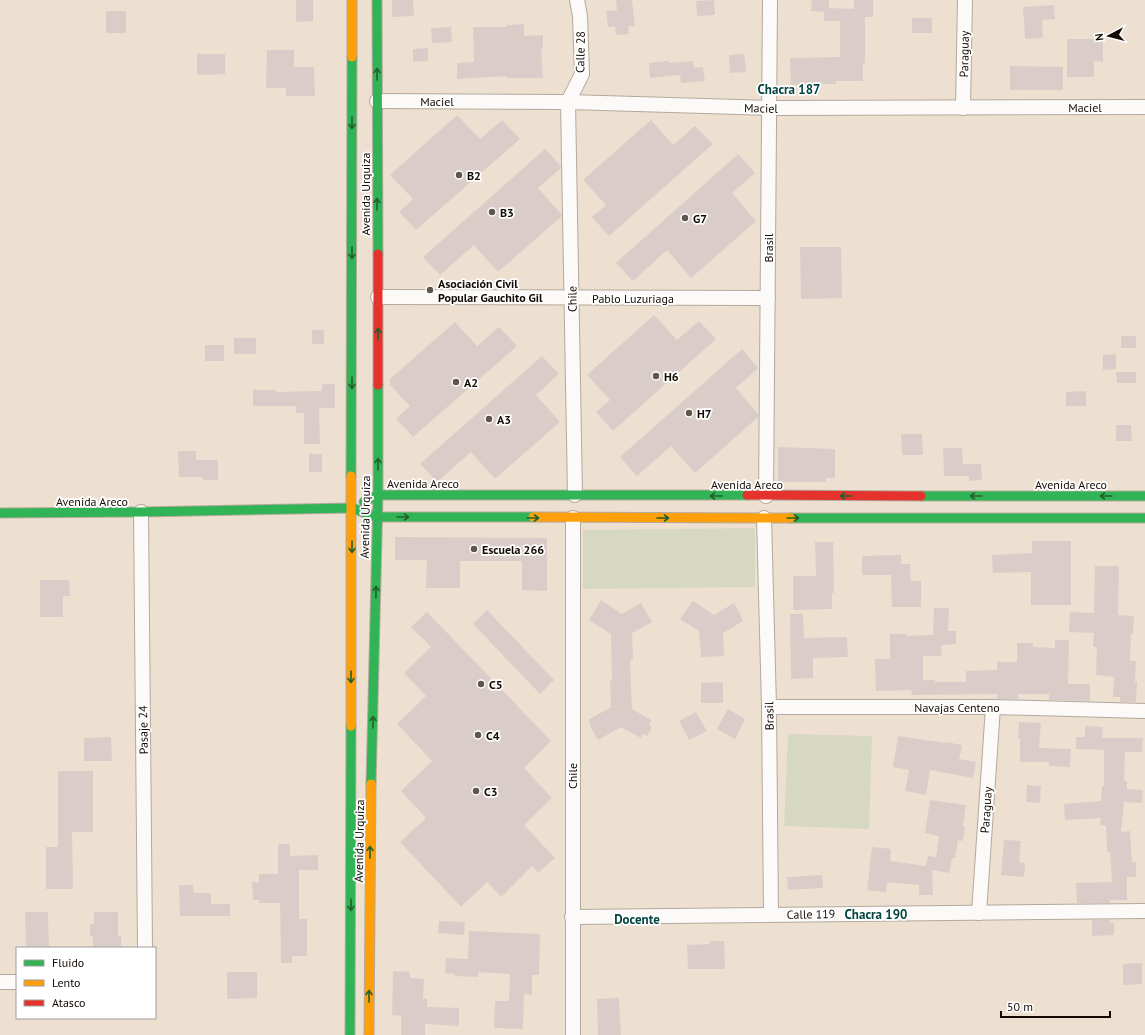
<svg xmlns="http://www.w3.org/2000/svg" width="1145" height="1035" font-family="'PT Sans',sans-serif">
<rect width="100%" height="100%" fill="#ede0d0"/>
<!-- green -->
<g fill="#d6d8c2">
<path d="M 755,528 L 755,587 L 583,589 L 583,530 Z"/>
<path d="M 788,734 L 872,736 L 869,829 L 784,826 Z"/>
</g>
<!-- building -->
<g fill="#dacdc9">
<path d="M 296,0 L 313,0 L 313,21 L 296,22 Z"/>
<path d="M 392,0 L 413,0 L 414,16 L 392,17 Z"/>
<path d="M 616,0 L 632,0 L 635,26 L 628,26 L 629,34 L 616,35 L 615,26 L 608,27 L 606,11 L 617,10 Z"/>
<path d="M 714,0 L 715,15 L 697,16 L 696,1 Z"/>
<path d="M 812,0 L 829,0 L 829,8 L 854,9 L 854,0 L 873,0 L 873,17 L 865,17 L 865,63 L 863,63 L 863,81 L 836,81 L 836,84 L 791,85 L 790,58 L 840,57 L 840,21 L 824,21 L 824,12 L 811,11 Z"/>
<path d="M 1054,5 L 1055,19 L 1042,20 L 1043,38 L 1025,39 L 1023,7 Z"/>
<rect x="106" y="11" width="20" height="22"/>
<rect x="912" y="18" width="20" height="15"/>
<path d="M 524,24 L 524,36 L 543,35 L 543,49 L 541,49 L 543,78 L 507,78 L 507,76 L 457,79 L 457,63 L 474,62 L 473,27 L 506,27 L 506,25 Z"/>
<path d="M 451,27 L 452,42 L 432,43 L 431,28 Z"/>
<path d="M 1067,39 L 1103,39 L 1103,62 L 1094,61 L 1094,77 L 1067,77 Z"/>
<path d="M 428,48 L 428,61 L 413,62 L 413,49 Z"/>
<path d="M 267,50 L 294,50 L 294,67 L 314,67 L 315,96 L 286,96 L 286,88 L 266,88 Z"/>
<path d="M 197,54 L 225,54 L 225,74 L 197,75 Z"/>
<path d="M 744,54 L 746,72 L 730,73 L 729,55 Z"/>
<path d="M 669,61 L 669,63 L 693,61 L 694,68 L 703,67 L 705,81 L 681,83 L 680,75 L 650,78 L 649,63 Z"/>
<path d="M 1010,66 L 1063,67 L 1063,90 L 1010,90 Z"/>
<path d="M 457,115 L 480,139 L 502,120 L 520,139 L 416,230 L 399,212 L 413,199 L 390,175 Z"/>
<path d="M 651,120 L 673,145 L 695,126 L 713,144 L 609,236 L 592,217 L 606,205 L 583,180 Z"/>
<path d="M 545,149 L 561,166 L 561,168 L 538,188 L 561,214 L 562,216 L 498,272 L 474,245 L 440,275 L 423,257 Z"/>
<path d="M 738,154 L 755,173 L 732,193 L 756,221 L 691,278 L 667,250 L 633,281 L 616,263 Z"/>
<path d="M 800,247 L 841,247 L 842,298 L 801,299 Z"/>
<path d="M 654,315 L 677,340 L 699,321 L 716,339 L 613,431 L 596,412 L 610,400 L 587,375 Z"/>
<path d="M 455,322 L 477,346 L 499,327 L 517,346 L 413,437 L 396,419 L 410,406 L 390,385 L 390,379 Z"/>
<rect x="312" y="330" width="12" height="14"/>
<rect x="1121" y="336" width="15" height="12"/>
<rect x="234" y="338" width="22" height="16"/>
<rect x="205" y="345" width="19" height="16"/>
<path d="M 742,349 L 758,368 L 736,388 L 758,414 L 758,417 L 695,473 L 671,446 L 637,476 L 620,457 Z"/>
<path d="M 1116,354 L 1116,369 L 1103,370 L 1103,355 Z"/>
<path d="M 542,356 L 559,374 L 536,395 L 560,422 L 495,479 L 471,452 L 437,482 L 420,464 Z"/>
<path d="M 1116,372 L 1136,372 L 1136,383 L 1117,383 Z"/>
<path d="M 322,384 L 335,384 L 335,408 L 319,408 L 320,444 L 304,444 L 304,413 L 296,413 L 296,406 L 253,406 L 253,390 L 276,390 L 276,392 L 322,391 Z"/>
<path d="M 1086,391 L 1086,406 L 1066,406 L 1066,392 Z"/>
<path d="M 1116,425 L 1131,425 L 1132,441 L 1116,441 Z"/>
<path d="M 901,434 L 922,434 L 923,455 L 902,455 Z"/>
<path d="M 778,447 L 835,449 L 835,478 L 826,478 L 826,482 L 778,482 Z"/>
<path d="M 943,448 L 962,448 L 963,464 L 981,464 L 982,480 L 969,481 L 969,476 L 944,476 Z"/>
<path d="M 178,451 L 196,451 L 196,460 L 218,460 L 218,480 L 203,480 L 203,477 L 179,477 Z"/>
<rect x="309" y="454" width="13" height="18"/>
<path d="M 395,537 L 547,538 L 547,591 L 522,590 L 522,561 L 460,561 L 460,588 L 426,588 L 427,560 L 395,560 Z"/>
<path d="M 1032,541 L 1071,541 L 1071,605 L 1031,605 L 1031,572 L 993,573 L 992,555 L 1032,553 Z"/>
<path d="M 815,542 L 833,542 L 834,593 L 832,593 L 832,609 L 793,610 L 793,576 L 816,576 Z"/>
<path d="M 901,555 L 901,564 L 910,564 L 911,581 L 921,581 L 921,607 L 892,607 L 891,575 L 862,575 L 862,556 Z"/>
<path d="M 1095,566 L 1119,566 L 1118,615 L 1134,616 L 1133,634 L 1131,634 L 1130,661 L 1136,661 L 1135,682 L 1137,682 L 1136,702 L 1120,702 L 1120,697 L 1113,697 L 1114,677 L 1096,675 L 1097,647 L 1093,647 L 1094,633 L 1069,632 L 1070,612 L 1094,613 Z"/>
<path d="M 40,580 L 69,580 L 70,596 L 63,596 L 63,617 L 40,617 Z"/>
<path d="M 601,600 L 622,614 L 641,603 L 652,622 L 632,633 L 633,659 L 630,660 L 632,709 L 651,720 L 649,725 L 652,727 L 647,736 L 643,734 L 641,738 L 621,727 L 598,740 L 590,726 L 591,725 L 588,720 L 611,707 L 610,681 L 612,681 L 611,634 L 589,620 Z"/>
<path d="M 693,601 L 714,615 L 734,603 L 741,615 L 740,615 L 743,621 L 723,633 L 724,656 L 701,657 L 699,631 L 680,619 Z"/>
<path d="M 934,608 L 949,608 L 948,631 L 956,631 L 956,644 L 941,645 L 942,656 L 923,656 L 923,680 L 935,680 L 935,682 L 966,682 L 966,671 L 997,670 L 997,662 L 1017,662 L 1017,643 L 1033,643 L 1033,647 L 1055,648 L 1055,640 L 1069,640 L 1068,684 L 1090,684 L 1090,701 L 1049,700 L 1049,694 L 1018,694 L 1018,699 L 997,699 L 997,694 L 912,695 L 911,690 L 876,691 L 875,659 L 890,659 L 890,634 L 906,634 L 906,636 L 933,635 Z"/>
<path d="M 487,610 L 554,680 L 540,694 L 473,624 Z"/>
<path d="M 427,612 L 551,741 L 524,768 L 552,798 L 524,825 L 555,858 L 538,873 L 532,866 L 501,897 L 487,882 L 461,907 L 400,842 L 426,818 L 401,791 L 432,761 L 397,724 L 426,696 L 404,673 L 431,647 L 411,627 Z"/>
<path d="M 790,614 L 803,614 L 804,638 L 847,637 L 848,657 L 813,658 L 813,678 L 791,679 Z"/>
<path d="M 723,682 L 723,703 L 701,703 L 701,683 Z"/>
<path d="M 728,709 L 745,719 L 735,739 L 717,729 Z"/>
<path d="M 696,712 L 707,731 L 689,740 L 679,721 Z"/>
<path d="M 1019,722 L 1041,723 L 1039,748 L 1071,749 L 1070,767 L 1049,766 L 1049,762 L 1020,762 L 1020,738 L 1018,738 Z"/>
<path d="M 1085,726 L 1103,727 L 1102,738 L 1143,738 L 1142,752 L 1125,752 L 1124,781 L 1127,781 L 1127,789 L 1143,790 L 1142,803 L 1124,802 L 1121,832 L 1130,831 L 1132,862 L 1136,862 L 1136,877 L 1127,877 L 1127,900 L 1110,900 L 1110,903 L 1077,903 L 1076,883 L 1112,882 L 1110,852 L 1107,852 L 1106,826 L 1100,825 L 1101,818 L 1065,820 L 1064,804 L 1101,801 L 1102,786 L 1104,786 L 1104,750 L 1076,749 L 1076,737 L 1085,737 Z"/>
<path d="M 898,736 L 946,743 L 946,742 L 962,745 L 959,759 L 976,762 L 973,778 L 930,770 L 926,795 L 905,791 L 909,770 L 893,767 Z"/>
<path d="M 111,737 L 112,761 L 84,761 L 84,738 Z"/>
<path d="M 58,771 L 93,771 L 93,832 L 72,832 L 73,889 L 46,889 L 46,847 L 58,847 Z"/>
<path d="M 1027,785 L 1041,786 L 1040,803 L 1026,802 Z"/>
<path d="M 930,800 L 966,805 L 963,826 L 965,827 L 963,841 L 958,840 L 955,858 L 952,858 L 949,873 L 932,870 L 933,895 L 919,895 L 919,885 L 887,882 L 886,892 L 867,890 L 872,847 L 891,849 L 890,861 L 926,866 L 928,856 L 936,857 L 939,836 L 925,833 Z"/>
<path d="M 1004,840 L 1021,841 L 1019,862 L 1025,863 L 1024,877 L 1001,875 Z"/>
<path d="M 278,844 L 290,844 L 290,856 L 318,855 L 318,870 L 299,870 L 299,919 L 307,919 L 307,956 L 292,956 L 292,963 L 281,963 L 280,903 L 259,903 L 259,900 L 253,900 L 252,882 L 259,882 L 259,874 L 278,874 Z"/>
<path d="M 822,875 L 823,888 L 788,890 L 787,877 Z"/>
<path d="M 179,885 L 193,885 L 194,893 L 211,893 L 211,904 L 230,904 L 230,916 L 180,916 Z"/>
<path d="M 25,912 L 48,912 L 49,948 L 26,948 Z"/>
<path d="M 94,912 L 118,912 L 118,936 L 121,936 L 121,947 L 93,948 L 93,937 L 90,936 L 90,924 L 94,924 Z"/>
<path d="M 1092,920 L 1110,920 L 1110,923 L 1114,923 L 1114,935 L 1092,936 Z"/>
<path d="M 439,921 L 465,922 L 464,935 L 438,933 Z"/>
<path d="M 469,931 L 540,934 L 539,975 L 532,975 L 532,995 L 524,994 L 523,1029 L 494,1028 L 495,1001 L 509,1001 L 510,974 L 478,972 L 478,977 L 455,976 L 455,974 L 445,973 L 446,958 L 468,959 Z"/>
<path d="M 710,941 L 724,941 L 725,969 L 688,969 L 687,945 L 710,944 Z"/>
<path d="M 1142,963 L 1142,984 L 1123,985 L 1123,964 Z"/>
<path d="M 393,971 L 410,972 L 410,978 L 424,979 L 423,998 L 427,999 L 427,1007 L 459,1008 L 459,1026 L 425,1024 L 425,1035 L 401,1035 L 401,1016 L 392,1015 Z"/>
<path d="M 227,972 L 257,972 L 257,998 L 227,999 Z"/>
<path d="M 619,998 L 621,1035 L 598,1035 L 597,999 Z"/>
</g>
<g fill="none" stroke-linecap="round" stroke-linejoin="round">
<!-- street casing -->
<g stroke="#b3a99c" stroke-width="16">
<g id="street">
<path d="M 377,101 L 568,102 L 769,108 L 1145,107"/>
<path d="M 963,108 L 965,0"/>
<path d="M 378,297 L 768,298"/>
<path d="M 575,495 L 568,102 L 582,74 L 580,16 L 577,0"/>
<path d="M 766,496 L 770,0"/>
<path d="M 141,512 L 145,948"/>
<path d="M 764,518 L 769,707 L 771,915"/>
<path d="M 769,707 L 993,707 L 1145,711"/>
<path d="M 979,913 L 993,707"/>
<path d="M 572,917 L 1145,911"/>
<path d="M 0,982 L 17,982"/>
<path d="M 573,1035 L 573,518"/>
</g>
</g>
<!-- fast casing -->
<g stroke="#b3a99c" stroke-width="11">
<g id="fast">
<path d="M 377,0 L 378,254"/>
<path d="M 351,476 L 352,57"/>
<path d="M 921,496 L 1145,496"/>
<path d="M 364,502 L 378,495 L 747,495"/>
<path d="M 0,513 L 141,512 L 352,508 L 377,517 L 533,517"/>
<path d="M 791,518 L 1145,518"/>
<path d="M 371,784 L 378,495 L 378,385"/>
<path d="M 350,1035 L 351,726"/>
</g>
</g>
<!-- slow casing -->
<g stroke="#b3a99c" stroke-width="11">
<g id="slow">
<path d="M 352,57 L 352,0"/>
<path d="M 533,517 L 791,518"/>
<path d="M 351,726 L 351,476"/>
<path d="M 369,1035 L 371,784"/>
</g>
</g>
<!-- jam casing -->
<g stroke="#b3a99c" stroke-width="11">
<g id="jam">
<path d="M 378,254 L 378,385"/>
<path d="M 747,495 L 921,496"/>
</g>
</g>
<!-- street -->
<use href="#street" stroke="#fcfaf8" stroke-width="14"/>
<!-- fast -->
<use href="#fast" stroke="#30b455" stroke-width="9"/>
<!-- slow -->
<use href="#slow" stroke="#ff9f0a" stroke-width="9"/>
<!-- jam -->
<use href="#jam" stroke="#e5322d" stroke-width="9"/>
</g>
<!-- one-way arrows -->
<defs><path id="oneway-shaft" d="M-6 0H5M1.5-3L5.5 0L1.5 3" fill="none" stroke-width="1.6" stroke-linecap="round" stroke-linejoin="round"/></defs>
<g stroke="#22602c">
<use href="#oneway-shaft" transform="translate(377 74) rotate(-90)"/>
<use href="#oneway-shaft" transform="translate(352 123) rotate(90)"/>
<use href="#oneway-shaft" transform="translate(377 204) rotate(-90)"/>
<use href="#oneway-shaft" transform="translate(352 253) rotate(90)"/>
<use href="#oneway-shaft" transform="translate(378 334) rotate(-90)"/>
<use href="#oneway-shaft" transform="translate(352 383) rotate(90)"/>
<use href="#oneway-shaft" transform="translate(378 464) rotate(-90)"/>
<use href="#oneway-shaft" transform="translate(716 496) rotate(-180)"/>
<use href="#oneway-shaft" transform="translate(846 496) rotate(-180)"/>
<use href="#oneway-shaft" transform="translate(976 496) rotate(-180)"/>
<use href="#oneway-shaft" transform="translate(1106 496) rotate(-180)"/>
<use href="#oneway-shaft" transform="translate(403 517)"/>
<use href="#oneway-shaft" transform="translate(533 518)"/>
<use href="#oneway-shaft" transform="translate(663 518)"/>
<use href="#oneway-shaft" transform="translate(793 518)"/>
<use href="#oneway-shaft" transform="translate(352 547) rotate(90)"/>
<use href="#oneway-shaft" transform="translate(376 592) rotate(-89)"/>
<use href="#oneway-shaft" transform="translate(351 677) rotate(90)"/>
<use href="#oneway-shaft" transform="translate(373 722) rotate(-89)"/>
<use href="#oneway-shaft" transform="translate(370 852) rotate(-90)"/>
<use href="#oneway-shaft" transform="translate(351 905) rotate(90)"/>
<use href="#oneway-shaft" transform="translate(369 996) rotate(-90)"/>
</g>
<!-- markers -->
<g fill="#5f564b" stroke="#fff" stroke-width="1.5">
<circle cx="459" cy="175" r="4"/>
<circle cx="492" cy="212" r="4"/>
<circle cx="685" cy="218" r="4"/>
<circle cx="430" cy="290" r="4"/>
<circle cx="656" cy="376" r="4"/>
<circle cx="456" cy="382" r="4"/>
<circle cx="689" cy="413" r="4"/>
<circle cx="489" cy="419" r="4"/>
<circle cx="474" cy="549" r="4"/>
<circle cx="481" cy="684" r="4"/>
<circle cx="478" cy="735" r="4"/>
<circle cx="476" cy="791" r="4"/>
</g>
<g text-anchor="middle" dominant-baseline="central" stroke-width="3.5" stroke-linejoin="round" paint-order="stroke">
<!-- street labels -->
<g font-size="12" fill="#130b03" stroke="#fff">
<text transform="translate(580 52) rotate(-89)">Calle 28</text>
<text transform="translate(964 54) rotate(-89)">Paraguay</text>
<text x="437" y="101">Maciel</text>
<text x="1085" y="107">Maciel</text>
<text transform="translate(761 108) rotate(1)">Maciel</text>
<text transform="translate(365 194) rotate(-90)">Avenida Urquiza</text>
<text transform="translate(768 248) rotate(-90)">Brasil</text>
<text x="633" y="298">Pablo Luzuriaga</text>
<text transform="translate(572 299) rotate(-91)">Chile</text>
<text x="423" y="483">Avenida Areco</text>
<text x="747" y="484">Avenida Areco</text>
<text x="1071" y="484">Avenida Areco</text>
<text x="92" y="501">Avenida Areco</text>
<text transform="translate(365 517) rotate(-89)">Avenida Urquiza</text>
<text x="957" y="707">Navajas Centeno</text>
<text transform="translate(769 716) rotate(-91)">Brasil</text>
<text transform="translate(143 730) rotate(-91)">Pasaje 24</text>
<text transform="translate(572 776) rotate(-90)">Chile</text>
<text transform="translate(986 810) rotate(-86)">Paraguay</text>
<text transform="translate(359 841) rotate(-89)">Avenida Urquiza</text>
<text transform="translate(811 914) rotate(-1)">Calle 119</text>
</g>
<!-- poi labels -->
<g font-size="12" font-weight="bold" fill="#130b03" stroke="#fff" text-anchor="start">
<text x="467" y="175">B2</text>
<text x="500" y="212">B3</text>
<text x="693" y="218">G7</text>
<text x="438" y="283">Asociación Civil<tspan x="438" dy="14">Popular Gauchito Gil</tspan></text>
<text x="664" y="376">H6</text>
<text x="464" y="382">A2</text>
<text x="697" y="413">H7</text>
<text x="497" y="419">A3</text>
<text x="482" y="549">Escuela 266</text>
<text x="489" y="684">C5</text>
<text x="486" y="735">C4</text>
<text x="484" y="791">C3</text>
</g>
<!-- neighbourhood labels -->
<g font-size="13" font-weight="bold" fill="#024542" stroke="#fff">
<text x="789" y="89">Chacra 187</text>
<text x="876" y="914">Chacra 190</text>
<text x="637" y="919">Docente</text>
</g>
</g>
<!-- legend -->
<rect x="16" y="947" width="140" height="72" fill="#ffffff" stroke="#a19d9a"/>
<rect x="24" y="960" width="20" height="6" fill="#30b455" stroke="#a19d9a"/>
<text x="52" y="967" font-size="12" fill="#130b03">Fluido</text>
<rect x="24" y="980" width="20" height="6" fill="#ff9f0a" stroke="#a19d9a"/>
<text x="52" y="987" font-size="12" fill="#130b03">Lento</text>
<rect x="24" y="1000" width="20" height="6" fill="#e5322d" stroke="#a19d9a"/>
<text x="52" y="1007" font-size="12" fill="#130b03">Atasco</text>
<!-- north arrow -->
<g transform="translate(1109 36) rotate(263)" stroke="#ffffff" stroke-width="3" paint-order="stroke">
<path d="M0-3L7 15L0 10L-7 15Z" fill="#130b03"/>
<text y="-6" font-size="11" font-weight="bold" text-anchor="middle" fill="#130b03">N</text>
</g>
<!-- scale -->
<path d="M1001 1011v6h109v-6" fill="none" stroke="#130b03" stroke-width="2"/>
<text x="1007" y="1011" font-size="12" fill="#130b03" stroke="#ffffff" stroke-width="3" paint-order="stroke">50 m</text>
</svg>
